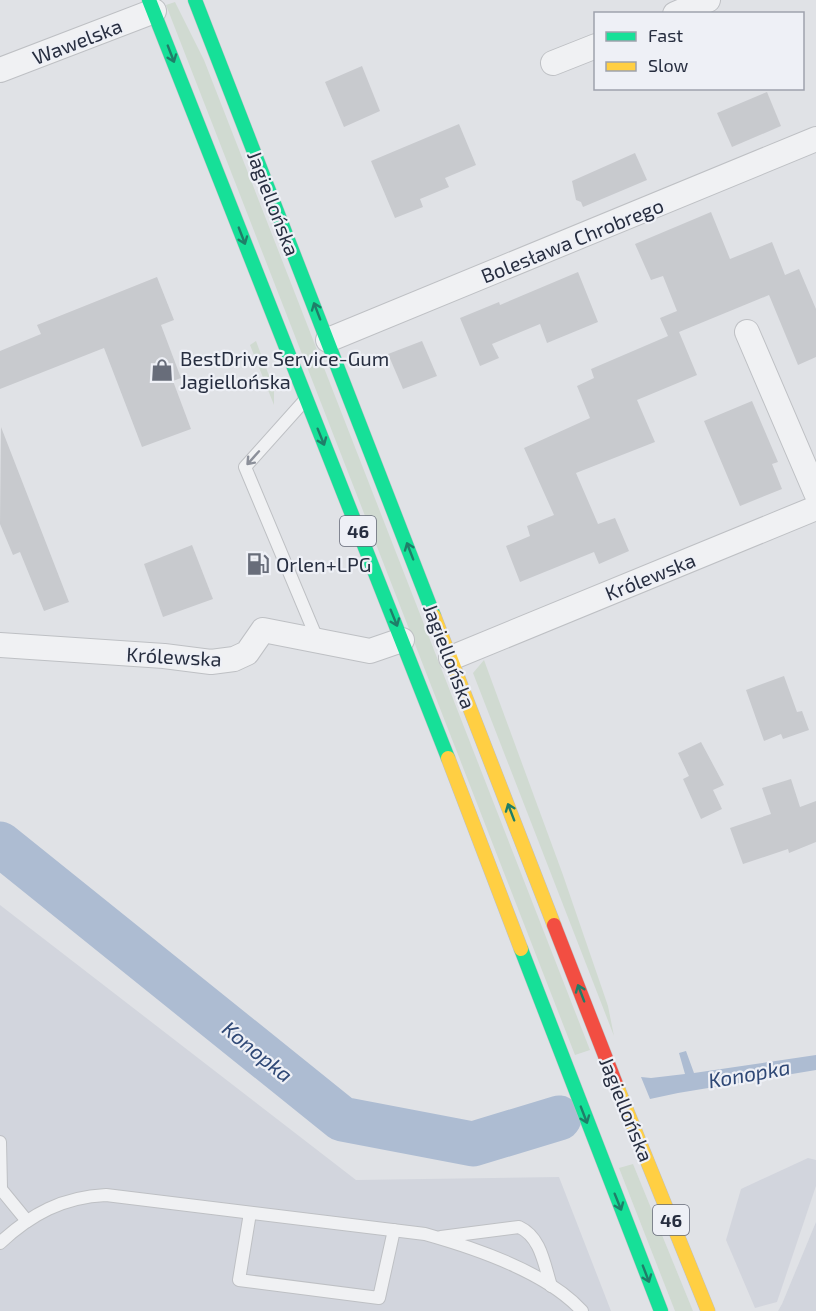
<svg xmlns="http://www.w3.org/2000/svg" width="816" height="1311" font-family="'Exo 2',sans-serif">
<rect width="100%" height="100%" fill="#e0e2e6"/>
<!-- built -->
<g fill="#d2d5dd">
<path d="M 0,905 L 356,1180 L 559,1177 L 611,1311 L 0,1311 Z"/>
<path d="M 808,1158 L 816,1160 L 816,1186 L 777,1302 L 755,1308 L 726,1240 L 741,1189 Z"/>
<path d="M 816,1222 L 816,1311 L 778,1311 L 782,1304 Z"/>
</g>
<!-- green -->
<g fill="#d0dad1">
<path d="M 175,2 L 204,60 L 590,1050 L 575,1055 L 166,5 Z"/>
<path d="M 256,341 L 274,389 L 274,405 L 250,345 Z"/>
<path d="M 484,660 L 563,875 L 608,1006 L 614,1036 L 473,673 Z"/>
<path d="M 633,1164 L 693,1311 L 675,1311 L 619,1168 Z"/>
</g>
<!-- water -->
<path fill="#adbcd2" d="M 686,1051 L 694,1073 L 816,1055 L 816,1070 L 678,1093 L 650,1099 L 641,1077 L 651,1078 L 685,1074 L 679,1053 Z"/>
<g fill="none" stroke-linecap="round" stroke-linejoin="round">
<!-- river -->
<path stroke="#adbcd2" stroke-width="45" d="M 0,844 L 342,1119 L 473,1144 L 559,1118"/>
</g>
<!-- building -->
<g fill="#c8cace">
<path d="M 362,66 L 380,111 L 344,127 L 325,82 Z"/>
<path d="M 767,92 L 781,126 L 732,147 L 717,113 Z"/>
<path d="M 459,124 L 476,165 L 445,178 L 449,187 L 420,199 L 423,207 L 395,218 L 371,161 Z"/>
<path d="M 635,153 L 647,180 L 583,207 L 581,202 L 576,200 L 572,181 Z"/>
<path d="M 711,212 L 730,259 L 772,242 L 785,275 L 799,269 L 816,309 L 816,357 L 798,365 L 769,295 L 679,332 L 697,375 L 637,400 L 655,442 L 576,473 L 598,524 L 615,518 L 629,551 L 599,564 L 594,552 L 520,582 L 506,546 L 530,536 L 527,526 L 554,515 L 524,448 L 590,418 L 577,386 L 594,378 L 591,369 L 668,336 L 660,318 L 677,311 L 663,276 L 651,280 L 635,244 Z"/>
<path d="M 578,272 L 598,322 L 547,343 L 540,324 L 492,344 L 499,358 L 480,366 L 460,318 L 499,302 L 500,305 Z"/>
<path d="M 157,277 L 174,320 L 161,325 L 181,378 L 173,381 L 191,429 L 142,447 L 104,348 L 0,389 L 0,351 L 41,334 L 37,325 Z"/>
<path d="M 422,341 L 437,376 L 403,389 L 388,354 Z"/>
<path d="M 752,401 L 778,462 L 772,464 L 782,489 L 740,506 L 704,421 Z"/>
<path d="M 1,427 L 69,602 L 44,611 L 20,552 L 13,555 L 0,524 Z"/>
<path d="M 192,545 L 213,599 L 163,617 L 144,564 Z"/>
<path d="M 784,676 L 797,712 L 802,711 L 809,730 L 783,739 L 781,734 L 764,741 L 746,690 Z"/>
<path d="M 701,742 L 724,785 L 713,790 L 722,809 L 701,819 L 683,779 L 689,776 L 678,753 Z"/>
<path d="M 791,779 L 800,807 L 816,801 L 816,842 L 789,853 L 788,849 L 743,864 L 730,828 L 771,814 L 762,788 Z"/>
</g>
<g fill="none" stroke-linecap="round" stroke-linejoin="round">
<!-- lane casing -->
<g stroke="#bec0c4" stroke-width="14">
<g id="lane">
<path d="M 305,400 L 245,467 L 318,641"/>
<path d="M 0,1142 L 1,1188"/>
<path d="M 0,1188 L 27,1221"/>
<path d="M 250,1213 L 239,1280 L 379,1298 L 394,1230"/>
<path d="M 441,1237 L 519,1227 C 541,1237 544,1264 551,1286"/>
<path d="M 0,1243 C 31,1214 63,1197 106,1195 L 425,1234 C 475,1248 547,1272 582,1311"/>
</g>
</g>
<!-- street casing -->
<g stroke="#bec0c4" stroke-width="26">
<g id="street">
<path d="M 675,14 L 708,0"/>
<path d="M 553,63 L 596,46"/>
<path d="M 0,70 L 154,11"/>
<path d="M 747,332 L 816,493"/>
<path d="M 328,340 L 816,139"/>
<path d="M 0,645 L 164,656 L 211,662 L 234,659 L 247,653 L 263,630 L 370,651 L 402,640"/>
<path d="M 451,658 L 816,508"/>
</g>
</g>
<!-- fast casing -->
<g stroke="#bdbfc4" stroke-width="15">
<g id="fast">
<path d="M 149,0 L 448,758"/>
<path d="M 195,0 L 434,616"/>
<path d="M 521,949 L 661,1311"/>
</g>
</g>
<!-- slow casing -->
<g stroke="#bdbfc4" stroke-width="15">
<g id="slow">
<path d="M 434,616 L 554,925"/>
<path d="M 448,758 L 521,949"/>
<path d="M 616,1084 L 708,1311"/>
</g>
</g>
<!-- jam casing -->
<g stroke="#bdbfc4" stroke-width="15">
<path id="jam" d="M 554,925 L 616,1084"/>
</g>
<!-- lane -->
<use href="#lane" stroke="#f0f1f3" stroke-width="12"/>
<!-- street -->
<use href="#street" stroke="#f0f1f3" stroke-width="24"/>
<!-- fast -->
<use href="#fast" stroke="#16e098" stroke-width="14"/>
<!-- slow -->
<use href="#slow" stroke="#ffcf43" stroke-width="14"/>
<!-- jam -->
<use href="#jam" stroke="#f24e42" stroke-width="14"/>
</g>
<!-- one-way arrows -->
<defs><path id="oneway-shaft" d="M-6 0H5M1.5-3L5.5 0L1.5 3" fill="none" stroke-width="1.6" stroke-linecap="round" stroke-linejoin="round" transform="scale(1.5)"/></defs>
<g stroke="#1f7e68">
<use href="#oneway-shaft" transform="translate(171 54) rotate(69)"/>
<use href="#oneway-shaft" transform="translate(242 236) rotate(69)"/>
<use href="#oneway-shaft" transform="translate(317 311) rotate(-111)"/>
<use href="#oneway-shaft" transform="translate(321 437) rotate(68)"/>
<use href="#oneway-shaft" transform="translate(410 551) rotate(-111)"/>
<use href="#oneway-shaft" transform="translate(394 618) rotate(68)"/>
<use href="#oneway-shaft" transform="translate(511 812) rotate(-111)"/>
<use href="#oneway-shaft" transform="translate(581 993) rotate(-111)"/>
<use href="#oneway-shaft" transform="translate(584 1115) rotate(69)"/>
<use href="#oneway-shaft" transform="translate(618 1202) rotate(68)"/>
<use href="#oneway-shaft" transform="translate(646 1274) rotate(69)"/>
</g>
<use stroke="#8c909a" href="#oneway-shaft" transform="translate(253 458) rotate(132)"/>
<!-- icons -->
<defs>
<g id="shop-bare" transform="scale(1.8)"><path d="M-5-2.5h2.3a2.7 3.5 0 0 1 5.4 0H5L5.5 6h-11ZM-1.5-2.5h3a1.5 2.3 0 0 0-3 0Z" fill="#686d7a" stroke="#eef0f6" stroke-width="2.5" paint-order="stroke"/></g>
<g id="fuel-bare" transform="scale(1.8)"><path d="M-5.5-6h7V0h2V4h1.3V-2.5L3-4.5l.8-.8L6-3V5H2.5V1h-1V6h-7ZM-4.2-4.7v3.2H.2V-4.7Z" fill="#686d7a" stroke="#eef0f6" stroke-width="2.5" paint-order="stroke"/></g>
</defs>
<g fill-rule="evenodd">
<use href="#shop-bare" x="162" y="370"/>
<use href="#fuel-bare" x="258" y="564"/>
</g>
<g text-anchor="middle" dominant-baseline="central" stroke-width="4.5" stroke-linejoin="round" paint-order="stroke">
<!-- shield labels -->
<g fill="#eef0f6" stroke="#636877" stroke-width="1.5">
<rect x="340" y="516" width="36" height="30" rx="4.5"/>
<rect x="653" y="1205" width="36" height="30" rx="4.5"/>
</g>
<g font-size="18" font-weight="bold" fill="#272e40">
<text x="358" y="531">46</text>
<text x="671" y="1220">46</text>
</g>
<!-- street labels -->
<g font-size="20" fill="#272e40" stroke="#eef0f6">
<text transform="translate(77 41) rotate(-21)">Wawelska</text>
<text transform="translate(274 203) rotate(69)">Jagiellońska</text>
<text transform="translate(572 240) rotate(-22)">Bolesława Chrobrego</text>
<text transform="translate(650 576) rotate(-22)">Królewska</text>
<text transform="translate(174 656) rotate(3)">Królewska</text>
<text transform="translate(450 656) rotate(69)">Jagiellońska</text>
<text transform="translate(627 1109) rotate(68)">Jagiellońska</text>
</g>
<!-- poi labels -->
<g font-size="20" fill="#272e40" stroke="#eef0f6" text-anchor="start">
<text x="180" y="358">BestDrive Service-Gum<tspan x="180" dy="23">Jagiellońska</tspan></text>
<text x="276" y="564">Orlen+LPG</text>
</g>
<!-- water labels -->
<g font-size="21" font-style="italic" fill="#2f4876" stroke="#eef0f6">
<text transform="translate(258 1051) rotate(39)">Konopka</text>
<text transform="translate(749 1073) rotate(-10)">Konopka</text>
</g>
</g>
<!-- legend -->
<rect x="594" y="12" width="210" height="78" fill="#eef0f6" stroke="#9ea2ad" stroke-width="1.5"/>
<rect x="606" y="32" width="30" height="9" fill="#16e098" stroke="#9ea2ad" stroke-width="1.5"/>
<text x="648" y="42" font-size="18" fill="#272e40">Fast</text>
<rect x="606" y="62" width="30" height="9" fill="#ffcf43" stroke="#9ea2ad" stroke-width="1.5"/>
<text x="648" y="72" font-size="18" fill="#272e40">Slow</text>
</svg>
